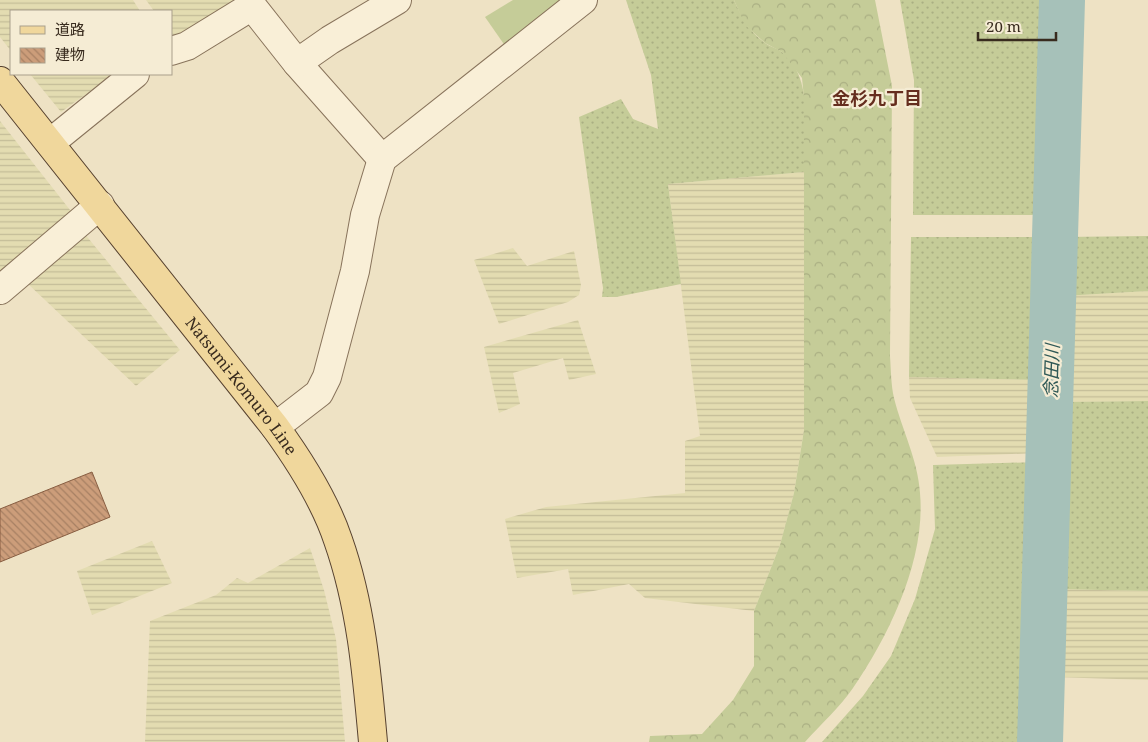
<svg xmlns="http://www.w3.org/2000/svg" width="1148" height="742" font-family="'Noto Serif','Noto Sans JP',serif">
<defs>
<pattern id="farmland-rules" width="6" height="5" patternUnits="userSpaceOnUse" patternTransform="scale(1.25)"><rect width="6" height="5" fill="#e3dcb1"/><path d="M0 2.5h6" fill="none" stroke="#c4bd98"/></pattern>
<pattern id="grass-dots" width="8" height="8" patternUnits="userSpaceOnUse" patternTransform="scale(1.25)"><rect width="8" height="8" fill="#c5cc98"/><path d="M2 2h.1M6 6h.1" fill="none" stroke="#aaaf83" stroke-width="1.8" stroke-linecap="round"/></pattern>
<pattern id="forest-crowns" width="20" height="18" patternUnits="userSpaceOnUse" patternTransform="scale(1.25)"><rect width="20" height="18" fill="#c5cc98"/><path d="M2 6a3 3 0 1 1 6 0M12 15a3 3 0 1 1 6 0" fill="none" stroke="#aaaf83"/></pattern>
<pattern id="building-back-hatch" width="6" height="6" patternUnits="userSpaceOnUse" patternTransform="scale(1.25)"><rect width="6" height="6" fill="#cc9d7a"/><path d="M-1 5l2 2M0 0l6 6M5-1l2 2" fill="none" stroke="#a78063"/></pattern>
</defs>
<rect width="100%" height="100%" fill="#eee2c4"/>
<!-- farmland -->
<g fill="url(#farmland-rules)">
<path d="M 0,0 L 133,0 L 140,11 L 11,11 L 11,51 L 0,37 Z"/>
<path d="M 146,0 L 237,0 L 176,40 L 171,34 L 171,11 L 154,11 Z"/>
<path d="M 30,74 L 114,74 L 61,112 Z"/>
<path d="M 0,121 L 74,215 L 0,277 Z"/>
<path d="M 804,172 L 804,430 L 794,493 L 780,545 L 754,611 L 645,598 L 629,584 L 573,595 L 568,569 L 517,578 L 505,519 L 546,507 L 685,493 L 685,441 L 700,436 L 668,184 Z"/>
<path d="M 84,233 L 180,350 L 136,386 L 27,283 Z"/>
<path d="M 513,248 L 527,266 L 574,251 L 581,285 L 579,295 L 568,302 L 499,324 L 474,260 Z"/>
<path d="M 1148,291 L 1148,401 L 1059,402 L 1063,296 Z"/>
<path d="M 578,320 L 596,374 L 569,380 L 563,358 L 513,373 L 520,404 L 499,413 L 484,347 Z"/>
<path d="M 909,377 L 1042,380 L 1039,453 L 937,457 L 910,398 Z"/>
<path d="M 152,541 L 172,583 L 92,615 L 77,571 Z"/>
<path d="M 310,548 L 324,590 L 336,639 L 345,742 L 145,742 L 150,621 L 216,595 L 237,578 L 248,583 Z"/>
<path d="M 1052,589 L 1148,591 L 1148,680 L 1052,677 Z"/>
</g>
<!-- grass -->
<g fill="url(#grass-dots)">
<path d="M 626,0 L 734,0 C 742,18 749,31 765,43 C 770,47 777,48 782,52 C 815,79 804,133 804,172 L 668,184 L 681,284 L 616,297 L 602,297 L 603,288 L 579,117 L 621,99 L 633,119 L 658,129 L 651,75 Z"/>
<path d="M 900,0 L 1054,0 L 1049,215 L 913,215 L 914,80 Z"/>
<path d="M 1148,236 L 1148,291 L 1063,296 L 1062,237 Z"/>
<path d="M 911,237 L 1045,237 L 1042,380 L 909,377 Z"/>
<path d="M 1148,401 L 1148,591 L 1052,589 L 1059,402 Z"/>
<path d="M 1039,462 L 1032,742 L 822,742 L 863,696 L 891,656 L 915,599 L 935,529 L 933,465 Z"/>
</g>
<!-- forest -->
<path fill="url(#forest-crowns)" d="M 734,0 L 875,0 L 892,86 L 890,356 C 891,370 891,385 894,398 C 902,430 918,460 920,493 C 926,559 890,634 853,688 C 840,707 821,724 805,742 L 649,742 L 650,736 L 702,734 L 733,700 L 754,666 L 754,611 L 780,545 L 794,493 L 804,430 L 804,98 L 802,78 L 782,52 L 765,43 L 745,25 Z"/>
<!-- green -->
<path fill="#c5cc98" d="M 513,0 L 566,0 L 508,50 L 485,17 Z"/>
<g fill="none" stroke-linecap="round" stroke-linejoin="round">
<!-- river -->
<path stroke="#a6c1b9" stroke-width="46" d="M 1040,742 L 1062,0"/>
</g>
<!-- building -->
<path fill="url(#building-back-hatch)" stroke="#875d41" d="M 92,472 L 110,517 L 0,562 L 0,509 Z"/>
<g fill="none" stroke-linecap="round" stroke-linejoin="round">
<!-- minor casing -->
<g stroke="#88735b" stroke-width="30">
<g id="minor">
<path d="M 171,51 L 187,46 L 252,6 L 297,63 L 382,159"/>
<path d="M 297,63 L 330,40 L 397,0"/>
<path d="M 50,143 L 135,74"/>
<path d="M 0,290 L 100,205"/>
<path d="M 275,427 L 319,393 L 327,377 L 355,271 L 365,215 L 382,159 L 583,0"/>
</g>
</g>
<!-- major casing -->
<g stroke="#56412f" stroke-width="30">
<g id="major">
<path id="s1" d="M 0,81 L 275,427 C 299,460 325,501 338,540 C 361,605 367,674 373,742"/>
</g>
</g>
<!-- minor -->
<use href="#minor" stroke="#f9efd7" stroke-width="28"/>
<!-- major -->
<use href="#major" stroke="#f0d79c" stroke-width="28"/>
</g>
<g text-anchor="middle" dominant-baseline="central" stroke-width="4.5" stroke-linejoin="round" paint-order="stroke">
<!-- street labels -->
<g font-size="16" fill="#382b1e" stroke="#f5ecd4">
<text stroke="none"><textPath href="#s1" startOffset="389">Natsumi-Komuro Line</textPath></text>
</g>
<!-- neighbourhood labels -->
<g font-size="18" font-weight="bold" fill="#652d1e" stroke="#f5ecd4">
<text x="877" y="98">金杉九丁目</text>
</g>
<!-- water labels -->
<g font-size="18" font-style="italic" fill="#2e5856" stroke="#f5ecd4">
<text transform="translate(1051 371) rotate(-88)">念田川</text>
</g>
</g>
<!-- legend -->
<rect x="10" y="10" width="162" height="65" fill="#f5ecd4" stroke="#a99f8b"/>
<rect x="20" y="26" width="25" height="8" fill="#f0d79c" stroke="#a99f8b"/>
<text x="55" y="35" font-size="15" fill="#382b1e">道路</text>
<rect x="20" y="48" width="25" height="15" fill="url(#building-back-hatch)" stroke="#a99f8b"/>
<text x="55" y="60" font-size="15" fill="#382b1e">建物</text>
<!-- scale -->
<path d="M978 32v8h78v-8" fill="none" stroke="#382b1e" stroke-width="2.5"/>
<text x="986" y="32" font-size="15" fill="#382b1e" stroke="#f5ecd4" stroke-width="4" paint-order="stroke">20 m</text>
</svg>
